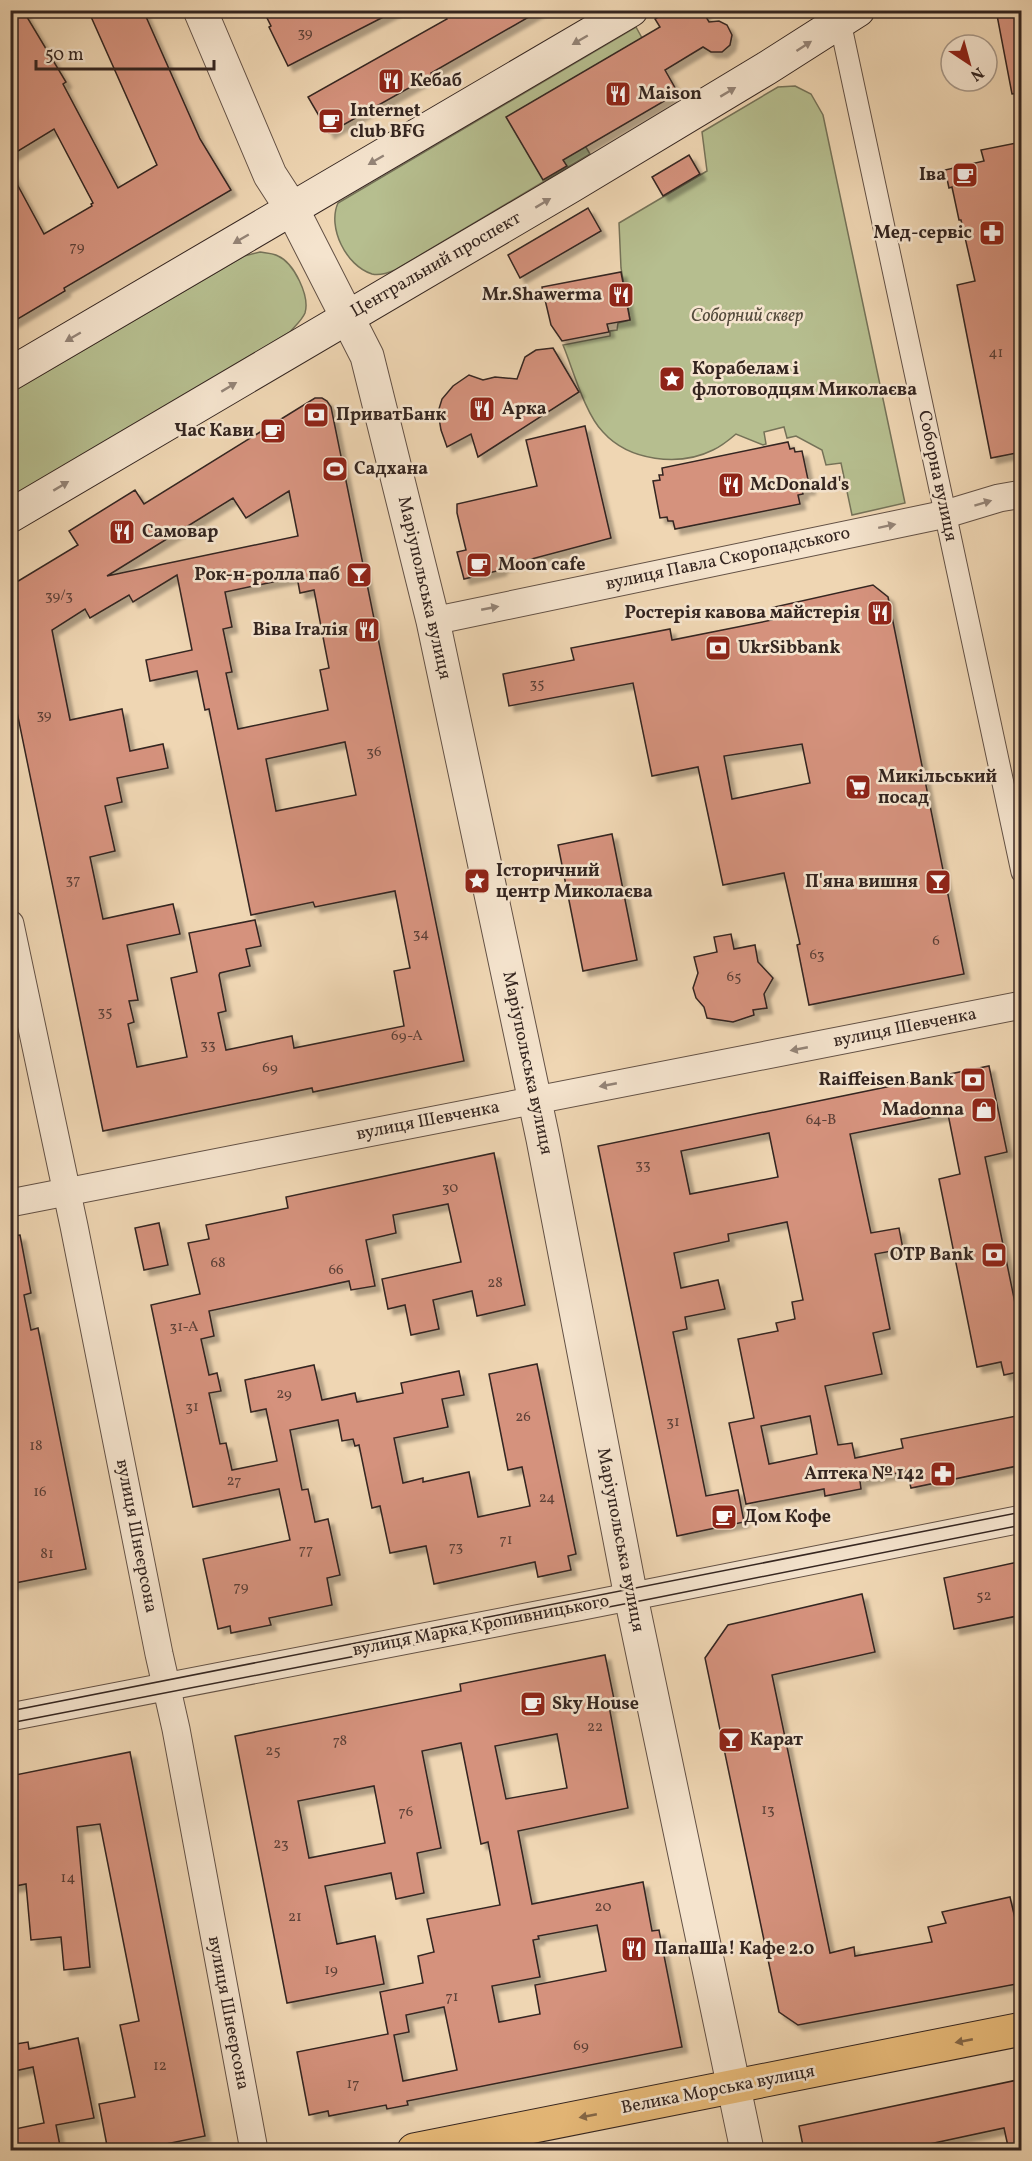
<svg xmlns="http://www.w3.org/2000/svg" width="1032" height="2161" font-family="Vollkorn,serif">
<defs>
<filter id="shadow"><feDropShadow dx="5.5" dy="5.5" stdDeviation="1.5" flood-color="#0004"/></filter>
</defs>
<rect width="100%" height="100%" fill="#efd6b3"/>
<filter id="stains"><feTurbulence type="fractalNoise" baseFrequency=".00333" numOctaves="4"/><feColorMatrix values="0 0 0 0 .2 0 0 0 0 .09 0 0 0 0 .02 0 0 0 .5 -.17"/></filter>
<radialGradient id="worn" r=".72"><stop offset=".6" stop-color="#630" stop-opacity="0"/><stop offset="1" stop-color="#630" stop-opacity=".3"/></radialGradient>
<!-- green -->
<g fill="#b6be8f" stroke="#757258" stroke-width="1.5">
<path d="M 636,27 L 642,38 L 559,101 L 590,154 L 395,270 C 388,273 380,276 372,274 C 346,266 327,227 338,203 Z"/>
<path d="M 795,86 L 811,94 L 823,115 L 905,503 L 852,515 L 841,463 L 826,465 L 822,450 L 796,436 L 787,438 L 784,427 L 764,432 L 766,444 L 763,445 L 736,434 C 729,440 722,446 713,450 C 679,467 629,461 603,432 C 585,414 573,369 563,345 L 610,336 L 610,331 L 617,330 L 618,323 L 630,320 L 621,268 L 619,223 L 707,171 L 702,132 L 778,87 Z"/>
<path d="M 260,252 C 265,253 273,253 278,256 C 294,263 310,296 305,313 C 302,320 295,326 290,332 L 11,499 L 10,393 L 244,256 Z"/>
</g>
<!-- building -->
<g fill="#d5927d" stroke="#342520" stroke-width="1.5" fill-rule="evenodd" filter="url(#shadow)">
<path d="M 88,10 L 143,10 L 200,139 L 231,190 L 64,288 L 65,291 L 11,323 L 10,171 L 44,234 L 92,206 L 91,204 L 93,203 L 54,129 L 10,156 L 10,20 L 24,12 L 66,82 L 63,84 L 118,188 L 157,165 Z"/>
<path d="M 263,10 L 397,10 L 288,66 L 269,27 L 271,26 Z"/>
<path d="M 442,10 L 541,10 L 431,73 L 432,75 L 329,133 L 308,97 L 447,19 Z"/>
<path d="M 669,10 L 702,10 L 709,22 L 719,21 L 727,25 L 732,35 L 730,45 L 722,52 L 711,52 L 703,47 L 665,70 L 678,93 L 563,160 L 567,166 L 543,180 L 506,117 L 660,27 L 655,19 Z"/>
<path d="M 996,10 L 1022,10 L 1022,93 L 1012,94 Z"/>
<path d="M 1022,142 L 1022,213 L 1015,214 L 1022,242 L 1022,452 L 991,458 L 957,285 L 975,281 L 961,220 L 959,220 L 952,187 L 949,188 L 945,170 L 984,161 L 981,150 Z"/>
<path d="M 689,155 L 700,174 L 663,196 L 652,177 Z"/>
<path d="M 588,208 L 601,231 L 520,278 L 508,255 Z"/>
<path d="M 621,272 L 630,320 L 607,324 L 609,332 L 562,341 L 551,325 L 542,287 Z"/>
<path d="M 553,348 L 579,392 L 478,457 L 471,434 L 447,447 L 441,430 L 438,412 L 442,399 L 453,386 L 469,375 L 483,380 L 495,377 L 517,379 L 525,357 L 536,350 Z"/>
<path d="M 315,398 L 322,398 L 327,401 L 331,407 L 464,1061 L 313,1092 L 312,1088 L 103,1131 L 10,678 L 10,586 L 78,545 L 69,531 L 135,490 L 144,504 ZM 289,491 L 298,536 L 107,576 L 233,498 L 246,518 ZM 177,575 L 192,650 L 146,660 L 150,681 L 197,671 L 205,710 L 209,709 L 251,915 L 313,902 L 315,907 L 395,891 L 410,968 L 394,971 L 404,1026 L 294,1048 L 292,1036 L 226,1050 L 218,1013 L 226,1011 L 219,975 L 220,973 L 250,966 L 246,949 L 261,946 L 255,920 L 189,933 L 197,972 L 171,978 L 187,1057 L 137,1067 L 128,1024 L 134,1022 L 129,1001 L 138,1000 L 127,945 L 180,934 L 173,904 L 103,919 L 90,857 L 115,851 L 105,806 L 122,802 L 117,778 L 168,768 L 163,744 L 130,751 L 122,709 L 70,720 L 52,630 L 85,609 L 90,618 L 129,595 L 133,602 ZM 297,577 L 300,593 L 314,590 L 329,668 L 320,670 L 328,710 L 238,729 L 226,673 L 232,672 L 223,629 L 232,627 L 225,592 ZM 345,742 L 356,795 L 276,811 L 266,759 Z"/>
<path d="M 585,426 L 611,538 L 501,567 L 501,570 L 464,579 L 457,552 L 466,550 L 457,513 L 457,504 L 537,486 L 526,440 Z"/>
<path d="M 788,442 L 790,449 L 794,448 L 795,452 L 802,451 L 810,489 L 802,490 L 803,494 L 798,495 L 800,504 L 675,529 L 673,521 L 668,521 L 667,517 L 660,518 L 653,481 L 660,480 L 659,475 L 663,475 L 662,468 Z"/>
<path d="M 873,585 L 888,597 L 964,974 L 809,1005 L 797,945 L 800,944 L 784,873 L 723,885 L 698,767 L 652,776 L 633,683 L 509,706 L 503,674 L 574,660 L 571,648 L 670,629 L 672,640 L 772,620 L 770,608 ZM 802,744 L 810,783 L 732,799 L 724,756 Z"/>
<path d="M 612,834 L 637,960 L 583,971 L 558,845 Z"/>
<path d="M 731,934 L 734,949 L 755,945 L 758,962 L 773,978 L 764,994 L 767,1008 L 753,1010 L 754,1015 L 733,1022 L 707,1018 L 704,1007 L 696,998 L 693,988 L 698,973 L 694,957 L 717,952 L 714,937 Z"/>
<path d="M 989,1066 L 1007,1152 L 985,1157 L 1022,1337 L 1022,1371 L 1004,1375 L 1001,1362 L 977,1367 L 939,1179 L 960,1174 L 948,1114 L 850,1134 L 871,1233 L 899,1228 L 903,1249 L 875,1254 L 890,1329 L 873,1333 L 882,1374 L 825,1386 L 838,1445 L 852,1443 L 855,1458 L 903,1448 L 901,1439 L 1022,1415 L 1022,1465 L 911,1488 L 907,1471 L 860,1481 L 861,1489 L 825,1496 L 824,1489 L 746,1504 L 729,1423 L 754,1418 L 738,1339 L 778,1331 L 776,1323 L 795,1319 L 792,1302 L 803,1300 L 787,1222 L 728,1234 L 729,1241 L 674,1253 L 681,1288 L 718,1280 L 725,1309 L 685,1317 L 687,1329 L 673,1332 L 706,1496 L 738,1490 L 744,1522 L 677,1536 L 598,1146 ZM 769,1133 L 778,1177 L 690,1194 L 681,1151 ZM 810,1416 L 817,1454 L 769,1464 L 761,1426 Z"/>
<path d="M 494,1153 L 525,1305 L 477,1316 L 472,1291 L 433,1300 L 439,1329 L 411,1335 L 405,1305 L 388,1309 L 382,1279 L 461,1262 L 448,1204 L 393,1215 L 396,1233 L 366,1240 L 375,1286 L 351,1290 L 349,1281 L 209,1311 L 214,1336 L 201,1339 L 209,1375 L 217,1373 L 221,1391 L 209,1393 L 220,1444 L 226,1443 L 232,1470 L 277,1461 L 266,1409 L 251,1412 L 245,1380 L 314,1365 L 322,1400 L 355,1393 L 357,1402 L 403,1393 L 401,1383 L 459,1371 L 464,1395 L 442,1399 L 448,1427 L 394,1438 L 403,1483 L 423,1478 L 423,1482 L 469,1472 L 478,1517 L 530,1506 L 522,1467 L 508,1470 L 489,1374 L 537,1364 L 576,1554 L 568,1556 L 571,1570 L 538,1577 L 535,1562 L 434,1584 L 426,1546 L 390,1553 L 380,1506 L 372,1508 L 359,1445 L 355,1446 L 353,1439 L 342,1441 L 338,1420 L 290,1430 L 302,1490 L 308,1489 L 315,1522 L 328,1519 L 340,1575 L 327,1578 L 332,1605 L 269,1618 L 271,1625 L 231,1633 L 230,1626 L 218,1629 L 203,1559 L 290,1540 L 279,1489 L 193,1507 L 151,1305 L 200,1294 L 188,1243 L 209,1239 L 206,1225 L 288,1208 L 286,1197 Z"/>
<path d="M 159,1223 L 168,1265 L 144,1270 L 135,1228 Z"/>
<path d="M 20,1235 L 31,1293 L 24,1295 L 31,1330 L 38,1328 L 86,1569 L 10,1584 L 10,1236 Z"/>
<path d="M 1022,1561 L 1022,1615 L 954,1629 L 944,1578 Z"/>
<path d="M 862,1594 L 875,1652 L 772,1675 L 830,1953 L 854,1947 L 855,1956 L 932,1942 L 928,1927 L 946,1923 L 942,1912 L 1010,1897 L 1018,1931 L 1022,1931 L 1022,1983 L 798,2025 L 779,2012 L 705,1658 L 728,1625 Z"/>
<path d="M 605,1655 L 615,1704 L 609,1706 L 628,1808 L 518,1831 L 532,1904 L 643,1882 L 652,1931 L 659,1930 L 682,2047 L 407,2101 L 408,2105 L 387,2109 L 386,2105 L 329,2116 L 328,2111 L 309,2115 L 297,2052 L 388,2034 L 380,1992 L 423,1983 L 418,1956 L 434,1952 L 427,1919 L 500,1905 L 488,1842 L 481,1844 L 461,1743 L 422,1751 L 441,1848 L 417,1853 L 424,1893 L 396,1899 L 391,1873 L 325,1886 L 337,1944 L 375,1936 L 384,1984 L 287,2003 L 235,1736 L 461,1691 L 460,1684 ZM 557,1734 L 567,1788 L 506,1799 L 495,1746 ZM 374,1786 L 385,1843 L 309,1858 L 298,1801 ZM 597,1925 L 606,1971 L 535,1985 L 540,2014 L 499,2022 L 492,1986 L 540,1977 L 533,1940 L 539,1939 L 538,1936 ZM 444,2007 L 457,2070 L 403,2081 L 394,2035 L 409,2032 L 406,2015 Z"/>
<path d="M 130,1752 L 205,2136 L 132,2151 L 108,2151 L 99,2104 L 135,2097 L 120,2025 L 139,2021 L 100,1824 L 77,1827 L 90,1967 L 64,1970 L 61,1937 L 31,1940 L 26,1884 L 10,1887 L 10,1776 Z"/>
<path d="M 78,2038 L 94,2118 L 56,2125 L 61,2151 L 13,2151 L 10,2130 L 44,2123 L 33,2067 L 10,2072 L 10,2045 L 28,2042 L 29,2049 Z"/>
<path d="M 1022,2079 L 1022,2151 L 1009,2151 L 1004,2128 L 897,2151 L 804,2151 L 799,2126 Z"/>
</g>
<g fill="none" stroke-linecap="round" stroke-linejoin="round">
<!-- pedestrian casing -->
<g stroke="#635145" stroke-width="23">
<path id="pedestrian" d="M 840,22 L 1022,872"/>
</g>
<!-- minor casing -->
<g stroke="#635145" stroke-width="29">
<g id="minor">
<path d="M 433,621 L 946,514 L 999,498 L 1022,494"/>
<path d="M 10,924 L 74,1226 L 159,1654 L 176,1729 L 254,2150"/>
<path d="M 10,1203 L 1022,1005"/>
<path d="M 10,1717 L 578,1607 L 1022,1519"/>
</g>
</g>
<!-- tertiary casing -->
<g stroke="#635145" stroke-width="35">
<path id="tertiary" d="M 200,10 L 270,175 L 292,209 L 367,356 L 433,621 L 543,1139 L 631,1597 L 747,2150"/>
</g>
<!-- secondary casing -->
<g stroke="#342520" stroke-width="35">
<g id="secondary">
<path d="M 10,374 L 631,10"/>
<path d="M 10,516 L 571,186 L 767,68 L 858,10"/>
</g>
</g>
<!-- primary casing -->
<g stroke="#342520" stroke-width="35">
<path id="primary" d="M 414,2150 L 1022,2029"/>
</g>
<!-- pedestrian -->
<use href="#pedestrian" stroke="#f5e4ce" stroke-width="21"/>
<!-- minor -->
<use href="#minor" stroke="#f5e4ce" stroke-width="27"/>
<!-- tertiary -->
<use href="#tertiary" stroke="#f5e4ce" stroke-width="33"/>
<!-- secondary -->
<use href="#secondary" stroke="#f5e4ce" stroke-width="33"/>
<!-- primary -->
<use href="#primary" stroke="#e8bb7a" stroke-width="33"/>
<!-- tram -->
<g stroke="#342520" stroke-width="1.5">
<path d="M 10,1711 L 1022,1512"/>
<path d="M 10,1723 L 650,1599 L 1022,1525"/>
</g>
</g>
<!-- one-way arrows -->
<defs><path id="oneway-solid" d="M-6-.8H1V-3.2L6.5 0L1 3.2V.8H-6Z" transform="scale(1.5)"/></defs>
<g fill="#948477">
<use href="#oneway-solid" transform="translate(580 40) rotate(150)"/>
<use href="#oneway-solid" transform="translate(804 46) rotate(-33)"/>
<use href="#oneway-solid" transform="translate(728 92) rotate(-31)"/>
<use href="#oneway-solid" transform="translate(376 160) rotate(150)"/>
<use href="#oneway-solid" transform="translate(543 203) rotate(-31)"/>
<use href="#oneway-solid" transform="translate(241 239) rotate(150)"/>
<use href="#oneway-solid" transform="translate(73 337) rotate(150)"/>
<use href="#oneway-solid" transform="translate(229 387) rotate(-31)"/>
<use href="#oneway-solid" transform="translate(61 486) rotate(-31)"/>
<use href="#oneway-solid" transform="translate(983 503) rotate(-17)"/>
<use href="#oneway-solid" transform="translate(887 526) rotate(-12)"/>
<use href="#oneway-solid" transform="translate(490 608) rotate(-11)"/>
<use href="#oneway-solid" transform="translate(799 1049) rotate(169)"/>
<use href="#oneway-solid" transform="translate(608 1085) rotate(169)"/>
</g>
<g fill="#856848">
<use href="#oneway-solid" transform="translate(964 2041) rotate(169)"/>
<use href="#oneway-solid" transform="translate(588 2116) rotate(169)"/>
</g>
<!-- icons -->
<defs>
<g id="restaurant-square" transform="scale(1.35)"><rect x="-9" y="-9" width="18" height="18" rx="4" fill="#8f2418" stroke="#f5e4ce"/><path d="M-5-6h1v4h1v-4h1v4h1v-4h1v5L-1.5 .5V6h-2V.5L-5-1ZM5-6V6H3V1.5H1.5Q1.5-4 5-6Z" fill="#fff"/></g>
<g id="cafe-square" transform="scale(1.35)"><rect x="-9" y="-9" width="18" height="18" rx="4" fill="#8f2418" stroke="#f5e4ce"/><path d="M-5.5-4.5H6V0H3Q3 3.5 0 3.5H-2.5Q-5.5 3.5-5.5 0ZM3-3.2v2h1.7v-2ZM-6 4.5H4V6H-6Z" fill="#fff"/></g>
<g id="pharmacy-square" transform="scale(1.35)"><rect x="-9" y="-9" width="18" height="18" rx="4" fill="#8f2418" stroke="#f5e4ce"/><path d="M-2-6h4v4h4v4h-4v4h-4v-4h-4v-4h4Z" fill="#fff"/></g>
<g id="sight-square" transform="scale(1.35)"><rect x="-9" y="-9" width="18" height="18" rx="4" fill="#8f2418" stroke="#f5e4ce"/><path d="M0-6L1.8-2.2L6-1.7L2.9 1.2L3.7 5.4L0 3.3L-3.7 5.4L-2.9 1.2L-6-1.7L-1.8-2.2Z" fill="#fff"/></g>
<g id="bank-square" transform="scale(1.35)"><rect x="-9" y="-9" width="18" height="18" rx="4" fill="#8f2418" stroke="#f5e4ce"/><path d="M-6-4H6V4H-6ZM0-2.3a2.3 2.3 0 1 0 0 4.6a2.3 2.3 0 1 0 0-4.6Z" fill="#fff"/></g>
<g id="stadium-square" transform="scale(1.35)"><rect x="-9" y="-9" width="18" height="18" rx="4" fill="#8f2418" stroke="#f5e4ce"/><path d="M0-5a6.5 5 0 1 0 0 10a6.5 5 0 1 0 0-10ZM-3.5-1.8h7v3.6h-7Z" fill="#fff"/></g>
<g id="bar-square" transform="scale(1.35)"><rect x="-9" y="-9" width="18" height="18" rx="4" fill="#8f2418" stroke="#f5e4ce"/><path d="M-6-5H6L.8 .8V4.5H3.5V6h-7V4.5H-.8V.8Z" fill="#fff"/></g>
<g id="supermarket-square" transform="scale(1.35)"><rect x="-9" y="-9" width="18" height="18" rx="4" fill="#8f2418" stroke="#f5e4ce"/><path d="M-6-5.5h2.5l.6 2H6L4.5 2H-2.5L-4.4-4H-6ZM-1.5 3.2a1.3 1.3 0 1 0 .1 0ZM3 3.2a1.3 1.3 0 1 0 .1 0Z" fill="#fff"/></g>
<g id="shop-square" transform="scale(1.35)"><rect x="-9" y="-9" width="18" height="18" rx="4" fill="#8f2418" stroke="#f5e4ce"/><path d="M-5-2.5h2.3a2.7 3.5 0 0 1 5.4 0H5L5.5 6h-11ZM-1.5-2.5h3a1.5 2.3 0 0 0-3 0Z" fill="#fff"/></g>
</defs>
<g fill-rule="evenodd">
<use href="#restaurant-square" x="391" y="81"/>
<use href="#restaurant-square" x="618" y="94"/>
<use href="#cafe-square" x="331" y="121"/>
<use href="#cafe-square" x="965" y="175"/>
<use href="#pharmacy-square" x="992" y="233"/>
<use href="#restaurant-square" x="621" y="295"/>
<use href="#sight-square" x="672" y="379"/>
<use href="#restaurant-square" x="482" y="409"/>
<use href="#bank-square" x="316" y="415"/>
<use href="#cafe-square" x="273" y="431"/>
<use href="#stadium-square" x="335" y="469"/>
<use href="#restaurant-square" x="731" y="485"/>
<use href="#restaurant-square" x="122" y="532"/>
<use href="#cafe-square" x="479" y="565"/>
<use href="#bar-square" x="359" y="575"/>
<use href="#restaurant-square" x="880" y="613"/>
<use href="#restaurant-square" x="367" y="630"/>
<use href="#bank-square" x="718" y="648"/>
<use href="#supermarket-square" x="858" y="787"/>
<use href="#sight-square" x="477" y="881"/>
<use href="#bar-square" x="938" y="882"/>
<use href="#bank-square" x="973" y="1080"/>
<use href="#shop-square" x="984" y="1110"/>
<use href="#bank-square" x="994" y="1255"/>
<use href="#pharmacy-square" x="943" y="1474"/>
<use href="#cafe-square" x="724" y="1517"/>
<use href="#cafe-square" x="533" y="1704"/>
<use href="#bar-square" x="731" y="1740"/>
<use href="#restaurant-square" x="634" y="1949"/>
</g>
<g text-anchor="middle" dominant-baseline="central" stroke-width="5" stroke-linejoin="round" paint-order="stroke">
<!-- number labels -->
<g font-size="15" fill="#5c4037">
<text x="305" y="33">39</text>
<text x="77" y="247">79</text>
<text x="996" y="353">41</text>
<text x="59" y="596">39/3</text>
<text x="537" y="684">35</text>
<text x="44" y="715">39</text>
<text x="374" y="752">36</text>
<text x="73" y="880">37</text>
<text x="421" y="934">34</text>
<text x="936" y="941">6</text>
<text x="817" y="955">63</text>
<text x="734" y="977">65</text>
<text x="105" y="1012">35</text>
<text x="407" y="1036">69-А</text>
<text x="208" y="1045">33</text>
<text x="270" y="1068">69</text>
<text x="821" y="1120">64-В</text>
<text x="643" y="1165">33</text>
<text x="450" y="1188">30</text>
<text x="218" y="1263">68</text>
<text x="336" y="1270">66</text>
<text x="495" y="1283">28</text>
<text x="184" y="1327">31-А</text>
<text x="284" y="1394">29</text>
<text x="192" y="1407">31</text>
<text x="523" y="1417">26</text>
<text x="673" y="1422">31</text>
<text x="36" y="1446">18</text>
<text x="234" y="1481">27</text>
<text x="40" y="1492">16</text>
<text x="547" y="1498">24</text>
<text x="506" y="1540">71</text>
<text x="456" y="1547">73</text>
<text x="306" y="1550">77</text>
<text x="47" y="1554">81</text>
<text x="241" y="1587">79</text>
<text x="984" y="1596">52</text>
<text x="595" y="1727">22</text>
<text x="340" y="1741">78</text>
<text x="273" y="1751">25</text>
<text x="768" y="1810">13</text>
<text x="406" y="1812">76</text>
<text x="281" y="1844">23</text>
<text x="68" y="1878">14</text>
<text x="603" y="1907">20</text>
<text x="295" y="1917">21</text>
<text x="331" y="1970">19</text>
<text x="452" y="1997">71</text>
<text x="581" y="2046">69</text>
<text x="160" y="2066">12</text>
<text x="353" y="2084">17</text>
</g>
<!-- poi labels -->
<g font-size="18" font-weight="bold" fill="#342520" stroke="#f5e4ce" text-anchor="start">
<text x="410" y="81">Кебаб</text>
<text x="638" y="94">Maison</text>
<text x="350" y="111">Internet<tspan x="350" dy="21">club BFG</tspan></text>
<text x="946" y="175" text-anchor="end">Іва</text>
<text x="972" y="233" text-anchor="end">Мед-сервіс</text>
<text x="602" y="295" text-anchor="end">Mr.Shawerma</text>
<text x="692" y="369">Корабелам і<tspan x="692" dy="21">флотоводцям Миколаєва</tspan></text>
<text x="502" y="409">Арка</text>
<text x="336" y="415">ПриватБанк</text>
<text x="254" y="431" text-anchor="end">Час Кави</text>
<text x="354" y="469">Садхана</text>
<text x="750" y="485">McDonald's</text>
<text x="142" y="532">Самовар</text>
<text x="498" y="565">Moon cafe</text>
<text x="340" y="575" text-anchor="end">Рок-н-ролла паб</text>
<text x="860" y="613" text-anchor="end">Ростерія кавова майстерія</text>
<text x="348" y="630" text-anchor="end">Віва Італія</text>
<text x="738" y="648">UkrSibbank</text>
<text x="878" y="777">Микільський<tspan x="878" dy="21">посад</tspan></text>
<text x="496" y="871">Історичний<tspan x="496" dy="21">центр Миколаєва</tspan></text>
<text x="918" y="882" text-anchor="end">П'яна вишня</text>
<text x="954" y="1080" text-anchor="end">Raiffeisen Bank</text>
<text x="964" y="1110" text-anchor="end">Madonna</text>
<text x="974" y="1255" text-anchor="end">OTP Bank</text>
<text x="924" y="1474" text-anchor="end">Аптека № 142</text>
<text x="744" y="1517">Дом Кофе</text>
<text x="552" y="1704">Sky House</text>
<text x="750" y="1740">Карат</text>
<text x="654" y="1949">ПапаШа! Кафе 2.0</text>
</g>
<!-- street labels -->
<g font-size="18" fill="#342520" stroke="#f5e4ce">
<text transform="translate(436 265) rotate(-30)">Центральний проспект</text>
<text transform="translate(937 476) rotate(78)">Соборна вулиця</text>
<text transform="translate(728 559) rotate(-12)">вулиця Павла Скоропадського</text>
<text transform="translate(424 588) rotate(77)">Маріупольська вулиця</text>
<text transform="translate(905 1028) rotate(-11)">вулиця Шевченка</text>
<text transform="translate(527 1063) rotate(78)">Маріупольська вулиця</text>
<text transform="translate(428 1121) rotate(-11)">вулиця Шевченка</text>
<text transform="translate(136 1536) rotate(79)">вулиця Шнеєрсона</text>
<text transform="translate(620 1540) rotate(79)">Маріупольська вулиця</text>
<text transform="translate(481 1626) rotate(-11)">вулиця Марка Кропивницького</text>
<text transform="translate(228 2013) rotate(79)">вулиця Шнеєрсона</text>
<text transform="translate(718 2090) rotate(-11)">Велика Морська вулиця</text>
</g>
<!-- park labels -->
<g font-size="18" font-style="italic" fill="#544b3c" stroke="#f5e4ce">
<text x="747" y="316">Соборний сквер</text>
</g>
</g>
<!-- margin -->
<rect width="1032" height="2161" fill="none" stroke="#efd6b3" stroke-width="36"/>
<rect x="12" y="12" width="1008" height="2137" fill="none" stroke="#342520" stroke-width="3"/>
<rect x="18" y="18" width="996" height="2125" fill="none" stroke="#342520" stroke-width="1.5"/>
<!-- north arrow -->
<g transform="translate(969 63) rotate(144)"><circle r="28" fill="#f5e4ce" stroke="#a89888" stroke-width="1.5"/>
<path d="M0-4.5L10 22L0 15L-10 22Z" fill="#8f2418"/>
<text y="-9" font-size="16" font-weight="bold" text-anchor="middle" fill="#342520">N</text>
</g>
<!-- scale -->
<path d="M36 60v9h178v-9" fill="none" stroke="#342520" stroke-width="3"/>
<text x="45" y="60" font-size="18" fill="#342520" stroke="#f5e4ce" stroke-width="4.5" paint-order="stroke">50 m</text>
<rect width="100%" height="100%" filter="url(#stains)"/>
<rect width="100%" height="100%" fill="url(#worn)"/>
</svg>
